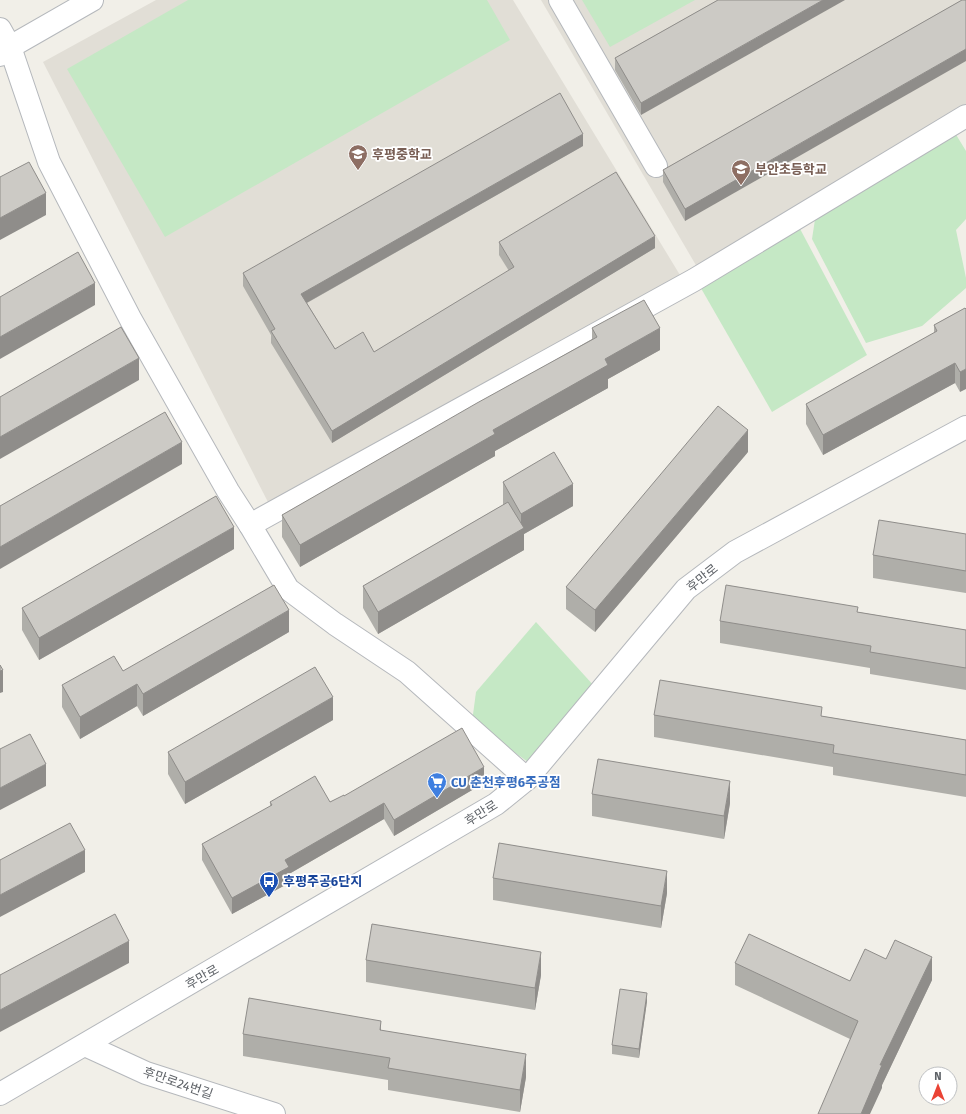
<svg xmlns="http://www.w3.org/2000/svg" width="966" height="1114" font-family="'Fira Sans','Noto Sans KR',sans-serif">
<rect width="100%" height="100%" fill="#f1efe8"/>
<!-- education -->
<g fill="#e1ded6">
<path d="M 156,0 L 513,0 L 683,280 L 270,506 L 43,62 Z"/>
<path d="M 541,0 L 966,0 L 966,106 L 697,267 Z"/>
</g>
<!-- green -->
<g fill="#c5e8c5">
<path d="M 188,0 L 487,0 L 510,40 L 165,237 L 67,69 Z"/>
<path d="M 582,0 L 695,0 L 610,47 Z"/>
<path d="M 955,133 L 966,151 L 966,219 L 956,230 L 966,278 L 966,288 L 922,326 L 866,343 L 812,239 L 816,213 Z"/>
<path d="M 798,225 L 867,355 L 772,412 L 698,283 Z"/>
<path d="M 536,622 L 595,687 L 528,762 L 472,722 L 476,692 Z"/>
</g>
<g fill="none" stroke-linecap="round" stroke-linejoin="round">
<!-- minor casing -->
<g stroke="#b5b8bc" stroke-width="24">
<g id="minor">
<path d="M 560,0 L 656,166"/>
<path d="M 0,29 L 10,47 L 49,162 L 131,320 L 228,491 L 250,525 L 288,589 L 335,624 L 407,672 L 527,779"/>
<path d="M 0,55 L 10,47 L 92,0"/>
<path d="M 250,525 L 694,280 L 966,116"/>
<path d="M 85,1045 L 146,1073 L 274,1114"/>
<path d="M 0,1094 L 496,804 L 527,779 L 686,589 L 735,552 L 966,427"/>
</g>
</g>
<!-- minor -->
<use href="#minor" stroke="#fff" stroke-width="22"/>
</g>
<!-- wall -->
<g fill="#afaea9">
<path d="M 718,0 L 641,115 L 615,70 L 615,58 Z"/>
<path d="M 962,0 L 685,221 L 663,182 L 663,170 Z"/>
<path d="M 583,146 L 307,303 L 335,349 L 374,352 L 509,271 L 499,255 L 499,242 L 655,248 L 332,443 L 271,343 L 271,335 L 243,286 L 243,273 Z"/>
<path d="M 965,308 L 960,392 L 955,383 L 823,455 L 806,424 L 806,404 L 934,333 L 934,325 Z"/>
<path d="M 592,328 L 660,350 L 608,379 L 608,388 L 495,451 L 495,456 L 300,567 L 282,537 L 282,515 L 592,339 Z"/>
<path d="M 748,452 L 595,632 L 566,609 L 566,587 Z"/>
<path d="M 503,482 L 573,506 L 524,534 L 524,550 L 378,634 L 363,608 L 363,586 L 503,505 Z"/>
<path d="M 966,534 L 966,593 L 873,578 L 873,555 Z"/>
<path d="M 234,549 L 39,660 L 22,630 L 22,608 Z"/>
<path d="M 858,612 L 966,630 L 966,690 L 870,674 L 870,668 L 720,643 L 720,621 Z"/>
<path d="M 289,632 L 143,716 L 137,706 L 80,739 L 62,707 L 62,685 Z"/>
<path d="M 654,715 L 822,716 L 966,740 L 966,797 L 833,775 L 833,767 L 654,737 Z"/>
<path d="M 333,720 L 185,804 L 168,774 L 168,752 Z"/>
<path d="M 484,783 L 394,836 L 384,819 L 289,874 L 289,883 L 232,914 L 202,860 L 202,844 L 270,807 L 270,802 L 330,802 L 344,796 Z"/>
<path d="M 592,794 L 730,803 L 724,839 L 592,816 Z"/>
<path d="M 493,878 L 667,893 L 661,928 L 493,900 Z"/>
<path d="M 366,960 L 541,975 L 535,1010 L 366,982 Z"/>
<path d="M 735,963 L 850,981 L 932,980 L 882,1085 L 882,1088 L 850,1039 L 735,985 Z"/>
<path d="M 647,1001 L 639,1058 L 612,1054 L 612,1045 Z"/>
<path d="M 381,1031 L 526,1077 L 520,1112 L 388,1090 L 388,1080 L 243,1056 L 243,1034 Z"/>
</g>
<!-- shaded-wall -->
<g fill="#8f8d8a">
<path d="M 823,0 L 845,0 L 641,115 L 641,103 Z"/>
<path d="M 966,49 L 966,61 L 685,221 L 685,209 Z"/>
<path d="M 583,134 L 583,146 L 301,306 L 301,294 Z"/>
<path d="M 46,193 L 46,215 L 0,240 L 0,218 Z"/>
<path d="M 655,236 L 655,248 L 332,443 L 332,431 Z"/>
<path d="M 95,283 L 95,305 L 0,359 L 0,337 Z"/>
<path d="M 660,328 L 660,350 L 608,379 L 608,388 L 495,451 L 495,456 L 300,567 L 300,545 L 493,430 L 605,359 Z"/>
<path d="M 139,358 L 139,380 L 0,459 L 0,437 Z"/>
<path d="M 955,363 L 955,383 L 823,455 L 823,435 Z"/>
<path d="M 966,369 L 966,389 L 960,392 L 960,372 Z"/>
<path d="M 748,430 L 748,452 L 595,632 L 595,610 Z"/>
<path d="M 182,442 L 182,464 L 0,569 L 0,547 Z"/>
<path d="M 573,484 L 573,506 L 524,534 L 524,550 L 378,634 L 378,612 L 521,529 L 521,514 Z"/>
<path d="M 234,527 L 234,549 L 39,660 L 39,638 Z"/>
<path d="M 289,610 L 289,632 L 143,716 L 143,694 Z"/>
<path d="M 3,670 L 3,692 L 0,693 L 0,671 Z"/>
<path d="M 137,684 L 137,706 L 80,739 L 80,717 Z"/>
<path d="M 333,697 L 333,720 L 185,804 L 185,782 Z"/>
<path d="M 46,764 L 46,786 L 0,810 L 0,788 Z"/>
<path d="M 484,767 L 484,783 L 394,836 L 394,820 Z"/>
<path d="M 730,781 L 730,803 L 724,839 L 724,816 Z"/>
<path d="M 384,803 L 384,819 L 289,874 L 289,883 L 232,914 L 232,898 L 285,860 Z"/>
<path d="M 85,850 L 85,872 L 0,917 L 0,895 Z"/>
<path d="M 667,871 L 667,893 L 661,928 L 661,906 Z"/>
<path d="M 129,941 L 129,963 L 0,1032 L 0,1010 Z"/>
<path d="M 541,952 L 541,975 L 535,1010 L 535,988 Z"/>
<path d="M 932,957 L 932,980 L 882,1085 L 882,1088 L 870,1114 L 861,1114 L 880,1065 Z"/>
<path d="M 647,993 L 647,1001 L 639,1058 L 639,1049 Z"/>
<path d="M 381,1021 L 381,1043 L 380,1030 Z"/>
<path d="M 526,1054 L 526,1077 L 520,1112 L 520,1090 Z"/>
</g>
<!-- building -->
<g fill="#cccac5" stroke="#8f8d8a">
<path d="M 718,0 L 823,0 L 641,103 L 615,58 Z"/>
<path d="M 962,0 L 966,0 L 966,49 L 685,209 L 663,170 Z"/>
<path d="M 560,93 L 583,134 L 301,294 L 335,349 L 363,332 L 374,352 L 514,267 L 499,242 L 616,172 L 655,236 L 332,431 L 271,331 L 275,329 L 243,273 Z"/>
<path d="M 29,162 L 46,193 L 0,218 L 0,177 Z"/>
<path d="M 78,252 L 95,283 L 0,337 L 0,297 Z"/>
<path d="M 644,300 L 660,328 L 605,359 L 608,365 L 493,430 L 495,434 L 300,545 L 282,515 L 477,403 L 597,337 L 592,328 Z"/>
<path d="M 965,308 L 966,309 L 966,369 L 960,372 L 955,363 L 823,435 L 806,404 L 937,331 L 934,325 Z"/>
<path d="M 121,327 L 139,358 L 0,437 L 0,397 Z"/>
<path d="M 718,406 L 748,430 L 595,610 L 566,587 Z"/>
<path d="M 165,412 L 182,442 L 0,547 L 0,506 Z"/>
<path d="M 554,452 L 573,484 L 521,514 L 503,482 Z"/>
<path d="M 216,496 L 234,527 L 39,638 L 22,608 Z"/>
<path d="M 508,502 L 524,528 L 378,612 L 363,586 Z"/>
<path d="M 879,520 L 966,534 L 966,571 L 873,555 Z"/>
<path d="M 274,585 L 289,610 L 143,694 L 137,684 L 80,717 L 62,685 L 114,656 L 123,671 Z"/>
<path d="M 726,585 L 858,607 L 857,612 L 966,630 L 966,668 L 870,652 L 871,646 L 720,621 Z"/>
<path d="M 0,665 L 3,670 L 0,671 Z"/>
<path d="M 315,667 L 333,697 L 185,782 L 168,752 Z"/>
<path d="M 660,680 L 822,707 L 821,716 L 966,740 L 966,775 L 833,753 L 834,745 L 654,715 Z"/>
<path d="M 462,728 L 484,767 L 394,820 L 384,803 L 285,860 L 289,867 L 232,898 L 202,844 L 272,805 L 270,802 L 315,776 L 330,802 L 344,795 L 344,796 Z"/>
<path d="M 30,734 L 46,764 L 0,788 L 0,749 Z"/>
<path d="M 598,759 L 730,781 L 724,816 L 592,794 Z"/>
<path d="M 70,823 L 85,850 L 0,895 L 0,860 Z"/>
<path d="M 499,843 L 667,871 L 661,906 L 493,878 Z"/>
<path d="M 115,914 L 129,941 L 0,1010 L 0,975 Z"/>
<path d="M 372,924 L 541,952 L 535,988 L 366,960 Z"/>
<path d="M 749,934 L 850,981 L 865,949 L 886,959 L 895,940 L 932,957 L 880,1065 L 882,1065 L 861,1114 L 818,1114 L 858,1021 L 735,963 Z"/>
<path d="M 620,989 L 647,993 L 639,1049 L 612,1045 Z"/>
<path d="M 249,998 L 381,1021 L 380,1030 L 526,1054 L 520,1090 L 388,1068 L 390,1058 L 243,1034 Z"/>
</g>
<!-- icons -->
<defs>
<g id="school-pin" transform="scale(1)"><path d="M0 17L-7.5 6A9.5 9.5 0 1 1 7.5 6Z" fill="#8d6e63" stroke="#fff"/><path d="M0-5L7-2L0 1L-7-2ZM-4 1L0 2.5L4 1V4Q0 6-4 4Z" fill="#fff"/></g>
<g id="supermarket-pin" transform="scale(1)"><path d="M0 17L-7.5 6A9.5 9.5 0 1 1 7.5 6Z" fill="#3f7fe0" stroke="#fff"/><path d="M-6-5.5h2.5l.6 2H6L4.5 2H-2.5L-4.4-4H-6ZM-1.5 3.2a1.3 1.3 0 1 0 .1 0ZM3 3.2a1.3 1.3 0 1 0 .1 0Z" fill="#fff"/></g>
<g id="bus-pin" transform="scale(1)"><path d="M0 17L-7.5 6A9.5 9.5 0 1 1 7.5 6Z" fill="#1a4fb4" stroke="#fff"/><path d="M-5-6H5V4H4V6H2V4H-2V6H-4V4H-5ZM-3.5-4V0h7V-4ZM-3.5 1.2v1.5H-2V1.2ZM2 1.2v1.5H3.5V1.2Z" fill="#fff"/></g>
</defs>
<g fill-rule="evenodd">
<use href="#school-pin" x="358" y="154"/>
<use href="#school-pin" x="741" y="169"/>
<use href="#supermarket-pin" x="437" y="782"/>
<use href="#bus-pin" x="269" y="881"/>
</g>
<g text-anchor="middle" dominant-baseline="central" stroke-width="3.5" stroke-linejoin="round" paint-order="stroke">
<!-- education labels -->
<g font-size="13" font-weight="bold" fill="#785e54" stroke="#fff" text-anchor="start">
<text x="372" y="154">후평중학교</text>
<text x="755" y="169">부안초등학교</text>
</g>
<!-- street labels -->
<g font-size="13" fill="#5f6368" stroke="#fff">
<text transform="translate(702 578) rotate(-39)">후만로</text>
<text transform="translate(481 813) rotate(-32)">후만로</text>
<text transform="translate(202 977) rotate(-30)">후만로</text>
<text transform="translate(178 1083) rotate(19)">후만로24번길</text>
</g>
<!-- shop labels -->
<g font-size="13" font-weight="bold" fill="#366cbe" stroke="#fff" text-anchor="start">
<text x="451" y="782">CU 춘천후평6주공점</text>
</g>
<!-- transit labels -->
<g font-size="13" font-weight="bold" fill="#164399" stroke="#fff" text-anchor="start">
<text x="283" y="881">후평주공6단지</text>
</g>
</g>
<!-- north arrow -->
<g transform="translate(938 1086)"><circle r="19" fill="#ffffff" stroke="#bfc1c3"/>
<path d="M0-3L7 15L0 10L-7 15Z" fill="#ea4335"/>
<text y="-6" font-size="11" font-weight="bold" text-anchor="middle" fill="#5f6368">N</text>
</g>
</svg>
